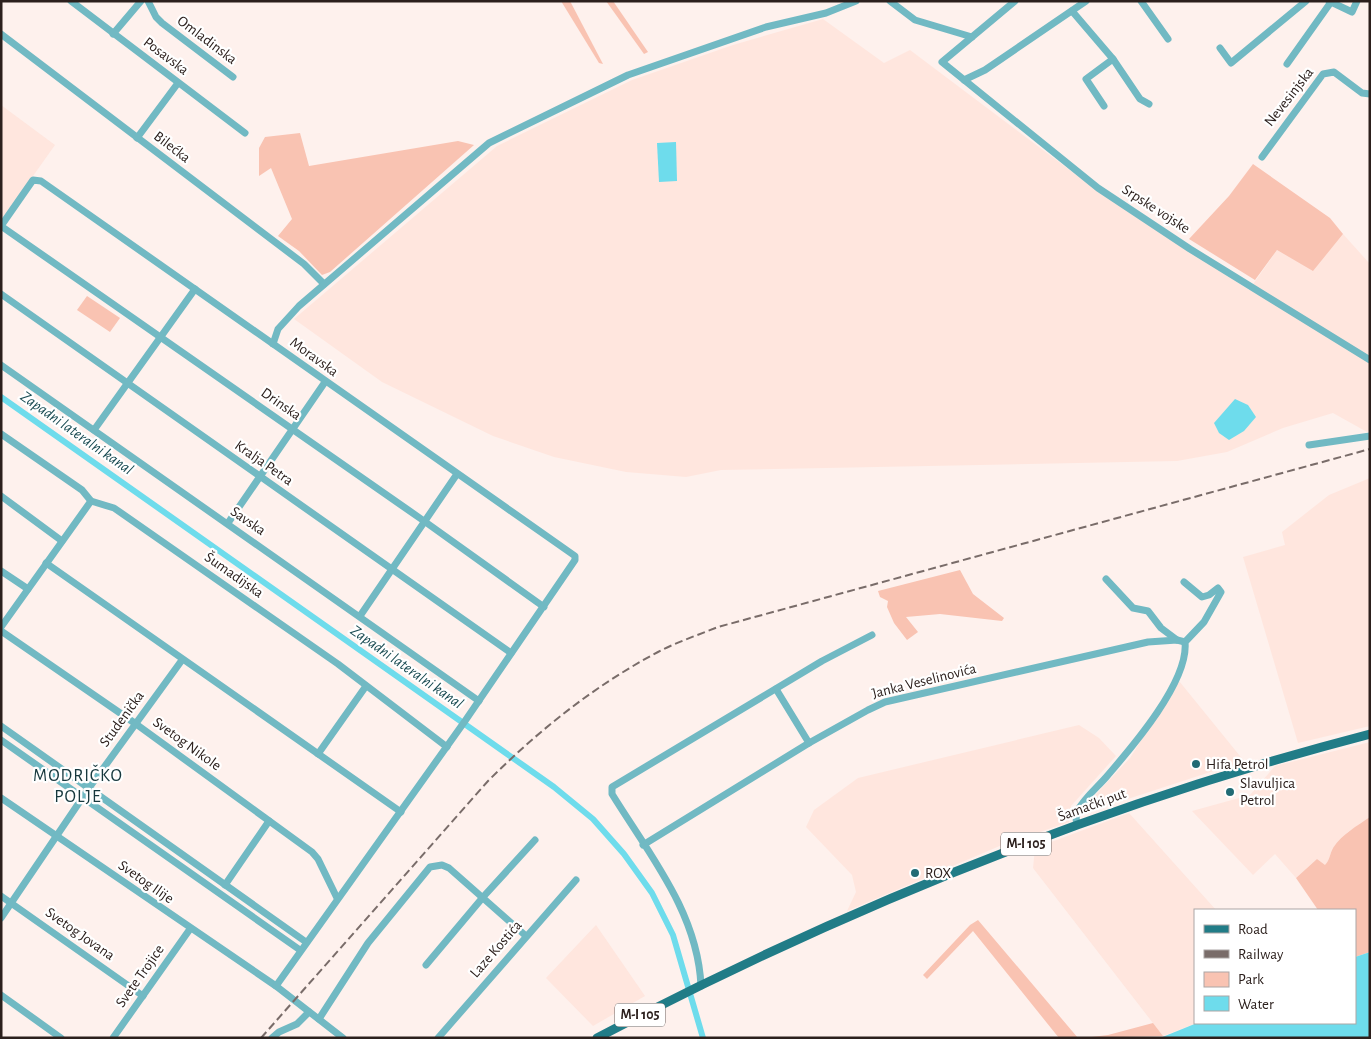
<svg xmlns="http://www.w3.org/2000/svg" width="1371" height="1039" font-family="'Alegreya Sans',sans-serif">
<rect width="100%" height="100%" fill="#fef1ed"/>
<!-- built -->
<g fill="#ffe6de">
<path d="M 823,19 L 884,63 L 910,50 L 1103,195 L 1249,290 L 1277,250 L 1313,270 L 1343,234 L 1370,264 L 1370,431 L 1367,432 L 1333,413 L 1283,428 L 1227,452 L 1177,461 L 721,470 L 686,477 L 626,472 L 554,457 L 493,436 L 382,382 L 294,319 L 497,146 L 632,80 L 733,45 Z"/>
<path d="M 1,105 L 55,145 L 1,221 Z"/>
<path d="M 1370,478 L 1370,726 L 1298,743 L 1243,557 L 1285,545 L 1282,532 L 1329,495 Z"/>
<path d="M 1179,681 L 1244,761 L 1088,812 L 1084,807 L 1130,758 Z"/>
<path d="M 1079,725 L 1099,738 L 1116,756 L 1071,806 L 1069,822 L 1002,845 L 847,911 L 856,892 L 852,875 L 806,827 L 814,810 L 858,778 Z"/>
<path d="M 1370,742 L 1370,817 L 1348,832 L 1332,849 L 1329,861 L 1325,866 L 1317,859 L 1296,878 L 1275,854 L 1253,875 L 1192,811 L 1250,795 L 1275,766 Z"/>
<path d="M 1129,813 L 1216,910 L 1195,910 L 1195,1023 L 1197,1023 L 1163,1036 L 1033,868 L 1035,848 Z"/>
<path d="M 596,925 L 645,996 L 593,1026 L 546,978 Z"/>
</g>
<!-- green -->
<g fill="#f9c3b2">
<path d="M 561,1 L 570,1 L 603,64 L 599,63 Z"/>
<path d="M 606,1 L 613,1 L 648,52 L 644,54 Z"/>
<path d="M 300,133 L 309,166 L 458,141 L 474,145 L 330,272 L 322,275 L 299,251 L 278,236 L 292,219 L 271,168 L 259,176 L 259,148 L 265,137 Z"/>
<path d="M 1253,164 L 1330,218 L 1343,234 L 1313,271 L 1277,250 L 1255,280 L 1189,239 L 1229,196 Z"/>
<path d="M 87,296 L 120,318 L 110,332 L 77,310 Z"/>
<path d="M 960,570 L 973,594 L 1004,618 L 1002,621 L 940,614 L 906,617 L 918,632 L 907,640 L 894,623 L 887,607 L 888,601 L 880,597 L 878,591 Z"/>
<path d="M 1370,817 L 1370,952 L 1355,957 L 1355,910 L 1318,910 L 1296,878 L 1317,859 L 1325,865 C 1330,860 1330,853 1333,848 C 1342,834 1357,826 1370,817 Z"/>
<path d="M 978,920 L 1078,1038 L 1059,1038 L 973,931 L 927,979 L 923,975 L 970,925 Z"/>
<path d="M 1153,1023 L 1163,1036 L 1083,1038 L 1108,1035 Z"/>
</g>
<!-- water -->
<g fill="#6edcec">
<path d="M 676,142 L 677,181 L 659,182 L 657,143 Z"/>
<path d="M 1235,399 L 1248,405 L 1256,417 L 1244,431 L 1229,440 L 1219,433 L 1214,423 Z"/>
<path d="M 1370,952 L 1370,1038 L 1160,1038 L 1197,1023 L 1355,1023 L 1355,957 Z"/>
</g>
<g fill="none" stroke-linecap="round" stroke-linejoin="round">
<!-- canal -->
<path stroke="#6edcec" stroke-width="6" d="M 1,397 L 554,787 L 593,819 L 624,854 L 652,893 L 673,935 L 703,1038"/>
<!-- minor -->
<g stroke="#71b9c3" stroke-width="7">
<path d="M 71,1 L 245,133"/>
<path d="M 148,1 L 156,17 L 162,23 L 233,77"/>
<path d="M 890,1 L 915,20 L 972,37"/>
<path d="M 1015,1 L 942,62 L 1098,188 L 1190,249 L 1370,360"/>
<path d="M 1141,1 L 1168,39"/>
<path d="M 1329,1 L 1352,12 L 1357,1"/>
<path d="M 1072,11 L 1113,59 L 1140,99 L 1149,104"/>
<path d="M 1,34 L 304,264 L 324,284"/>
<path d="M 113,34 L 141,1"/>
<path d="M 1220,48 L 1231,63 L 1306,1"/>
<path d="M 1287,64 L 1331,2"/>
<path d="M 964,80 L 985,70 L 1086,1"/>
<path d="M 1104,106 L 1086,79 L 1113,59"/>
<path d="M 137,138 L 178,83"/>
<path d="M 1262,157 L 1323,74 L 1334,72 L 1362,93 L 1370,94"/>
<path d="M 1,294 L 511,653"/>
<path d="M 273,344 L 278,329 L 299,306 L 489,143 L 628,75 L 766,27 L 826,13 L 856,1"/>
<path d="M 1,365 L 479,701"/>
<path d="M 94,430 L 195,289"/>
<path d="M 1,434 L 82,490 L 91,501 L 114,508 L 338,664 L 447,747"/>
<path d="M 1309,445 L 1370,436"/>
<path d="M 1,496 L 62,541"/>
<path d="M 228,523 L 325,382"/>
<path d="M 46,563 L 401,812"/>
<path d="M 1,571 L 28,589"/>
<path d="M 1106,579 L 1133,608 L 1148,611 L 1161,628 L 1177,640"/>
<path d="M 360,616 L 457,474"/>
<path d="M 1,627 L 91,501"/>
<path d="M 1,631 L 136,724 L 312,852 L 318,859 L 337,898"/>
<path d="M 776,689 L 809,743"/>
<path d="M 1,726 L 306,942"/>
<path d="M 1,740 L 300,950"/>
<path d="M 318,754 L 366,686"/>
<path d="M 1,798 L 276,986 L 343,1038"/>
<path d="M 1077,825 C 1076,820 1075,815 1078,810 C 1085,797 1099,786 1108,775 C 1133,746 1189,681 1185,642 L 1204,622 L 1221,592 L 1218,588 L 1209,595 L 1202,597 L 1184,582"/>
<path d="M 643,845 L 809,743 L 868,710 L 885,702 L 1148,642 L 1177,640 L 1185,642"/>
<path d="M 225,885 L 269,821"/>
<path d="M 1,896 L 143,996"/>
<path d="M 1,918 L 89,788 L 182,660"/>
<path d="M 426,965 L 484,896 L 535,840"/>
<path d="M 276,986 L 465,721 L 575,560 L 575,556 L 41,181 L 33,180 L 1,226 L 424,521 L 544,607"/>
<path d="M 701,986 C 698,913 649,854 612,794 L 612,787 L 822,661 L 872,635"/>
<path d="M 1,995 L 61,1038"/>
<path d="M 319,1019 L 368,943 L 430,867 L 442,865 L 449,868 L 526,936"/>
<path d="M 113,1038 L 190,929"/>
<path d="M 272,1038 L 279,1032 L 297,1024 L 309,1012"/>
<path d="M 438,1038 L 576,880"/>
</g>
<!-- major -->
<path stroke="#217c87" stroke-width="9" d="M 597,1038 C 843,909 1101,804 1370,734"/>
<!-- rail -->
<path stroke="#796c69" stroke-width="2" stroke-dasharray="8 4" stroke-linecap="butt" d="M 261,1038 L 488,781 C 539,730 594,686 658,652 C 677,642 698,635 718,627 L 1370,449"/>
</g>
<!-- markers -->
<g fill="#216b75" stroke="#fff" stroke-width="2">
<circle cx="1196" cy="764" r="5"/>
<circle cx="1230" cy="792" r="5"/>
<circle cx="915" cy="873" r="5"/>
</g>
<g text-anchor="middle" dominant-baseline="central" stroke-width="4.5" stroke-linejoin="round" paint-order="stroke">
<!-- shield labels -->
<g fill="#fff" stroke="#6b6361" stroke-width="1">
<rect x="1001" y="832.5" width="50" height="23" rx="4"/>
<rect x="615" y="1003.5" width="50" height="23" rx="4"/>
</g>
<g font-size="14" font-weight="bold" fill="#2c201d">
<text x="1026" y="844">M-I 105</text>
<text x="640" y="1015">M-I 105</text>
</g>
<!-- street labels -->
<g font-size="15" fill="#2c201d" stroke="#fff">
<text transform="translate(207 40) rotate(37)">Omladinska</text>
<text transform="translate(166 56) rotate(37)">Posavska</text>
<text transform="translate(1289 97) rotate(-52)">Nevesinjska</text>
<text transform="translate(172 147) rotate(37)">Bilećka</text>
<text transform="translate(1156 209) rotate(33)">Srpske vojske</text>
<text transform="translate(314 357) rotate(36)">Moravska</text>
<text transform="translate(281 404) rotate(35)">Drinska</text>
<text transform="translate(264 463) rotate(35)">Kralja Petra</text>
<text transform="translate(248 521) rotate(35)">Savska</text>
<text transform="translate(234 575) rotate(35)">Šumadijska</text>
<text transform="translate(924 681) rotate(-14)">Janka Veselinovića</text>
<text transform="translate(122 719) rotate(-54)">Studenička</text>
<text transform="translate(187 744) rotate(36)">Svetog Nikole</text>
<text transform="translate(1092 805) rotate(-20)">Šamački put</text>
<text transform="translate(146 882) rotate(35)">Svetog Ilije</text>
<text transform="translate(80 934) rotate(35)">Svetog Jovana</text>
<text transform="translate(496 949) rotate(-49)">Laze Kostića</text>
<text transform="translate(140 976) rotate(-55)">Svete Trojice</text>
</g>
<!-- poi labels -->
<g font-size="15" fill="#2c201d" stroke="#fff" text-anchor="start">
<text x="1206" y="764">Hifa Petrol</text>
<text x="1240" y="783">Slavuljica<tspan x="1240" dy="17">Petrol</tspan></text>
<text x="925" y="873">ROX</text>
</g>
<!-- water labels -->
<g font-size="16" font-style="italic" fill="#194a51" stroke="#fff">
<text transform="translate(77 433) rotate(35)">Zapadni lateralni kanal</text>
<text transform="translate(407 667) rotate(35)">Zapadni lateralni kanal</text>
</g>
<!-- quarter labels -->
<g font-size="18" letter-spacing="1" fill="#17383d" stroke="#fff">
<text x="78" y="776">MODRIČKO<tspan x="78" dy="21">POLJE</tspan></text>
</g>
</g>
<!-- border -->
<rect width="1371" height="1039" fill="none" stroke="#2c201d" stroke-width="5"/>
<!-- legend -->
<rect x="1194" y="909" width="162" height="115" fill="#ffffff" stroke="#aba6a5"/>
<rect x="1204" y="925" width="25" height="8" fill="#217c87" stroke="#aba6a5"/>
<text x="1238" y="934" font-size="15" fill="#2c201d">Road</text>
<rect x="1204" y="950" width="25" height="8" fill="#796c69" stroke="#aba6a5"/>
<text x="1238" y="959" font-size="15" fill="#2c201d">Railway</text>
<rect x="1204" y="972" width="25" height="15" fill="#f9c3b2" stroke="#aba6a5"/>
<text x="1238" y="984" font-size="15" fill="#2c201d">Park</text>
<rect x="1204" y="996" width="25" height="15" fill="#6edcec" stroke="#aba6a5"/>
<text x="1238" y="1009" font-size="15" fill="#2c201d">Water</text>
</svg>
